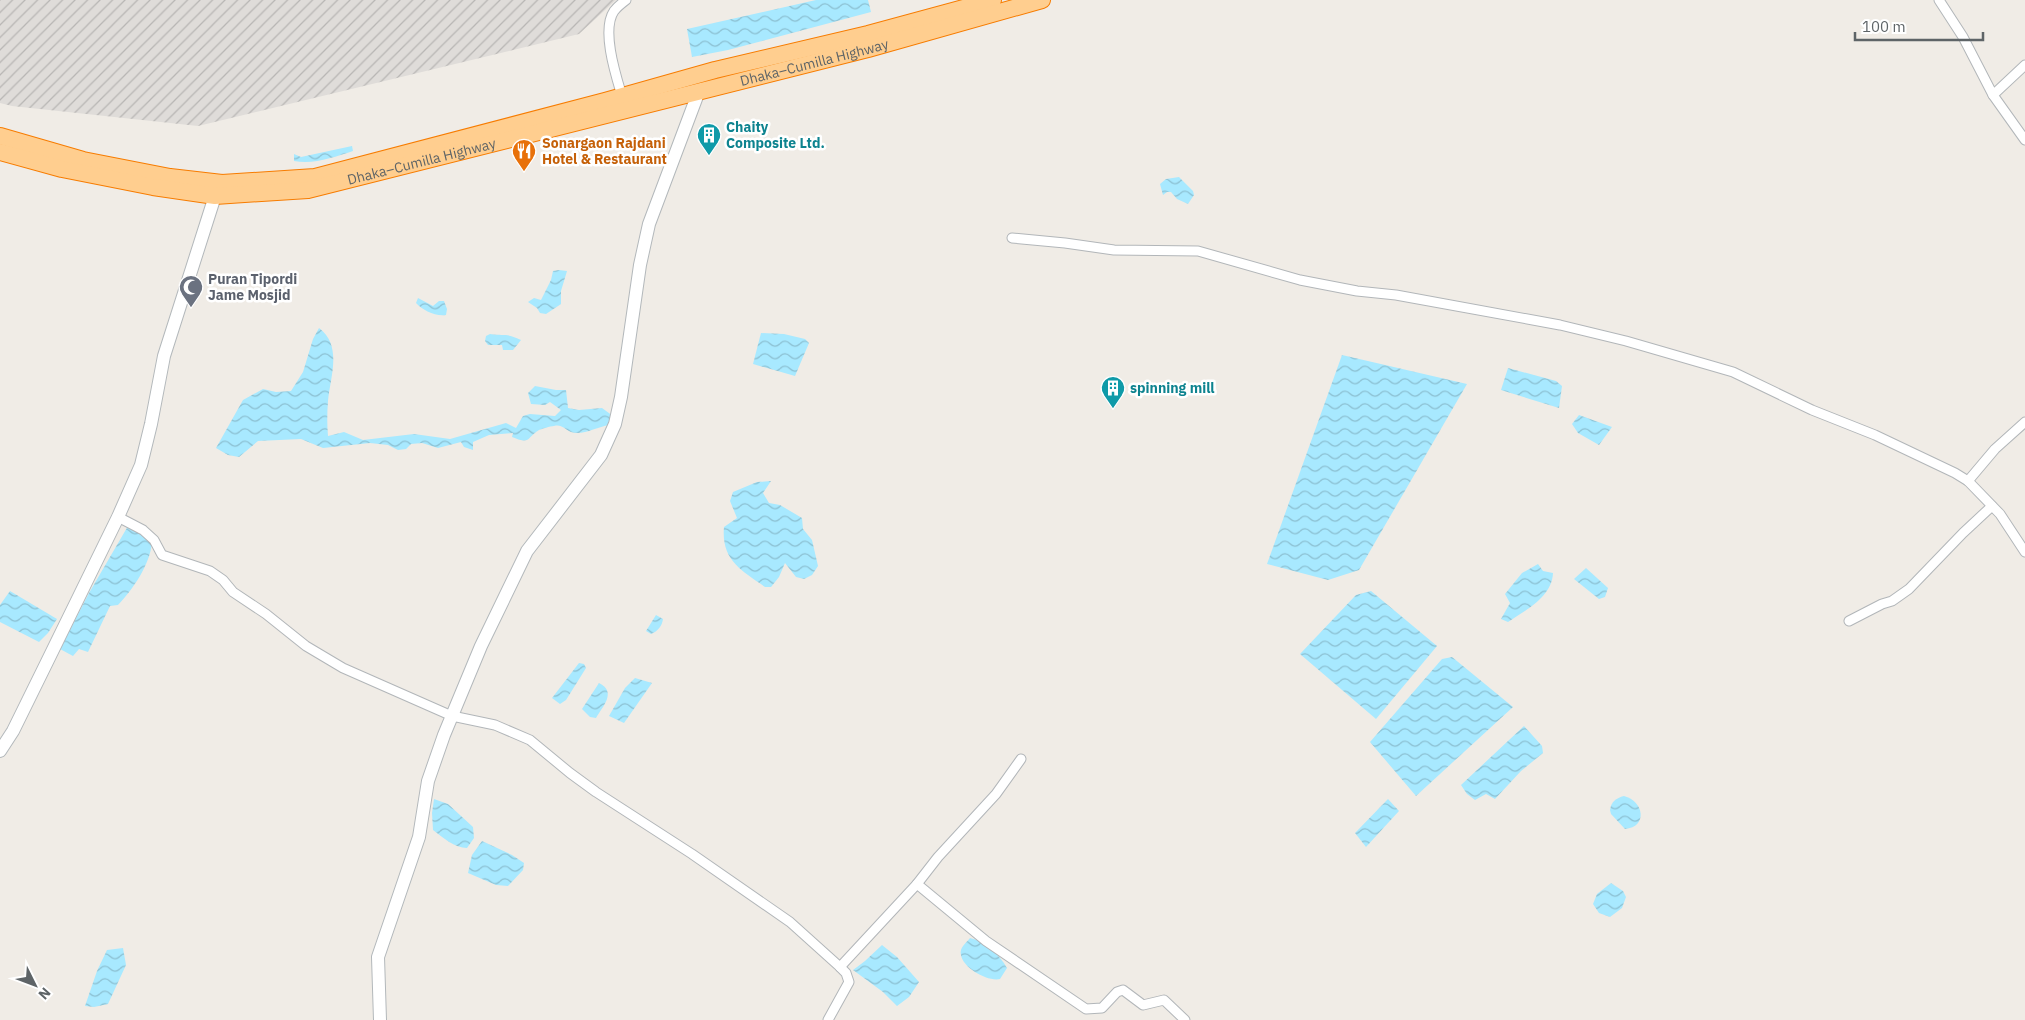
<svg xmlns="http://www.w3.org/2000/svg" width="2025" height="1020" font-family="'IBM Plex Sans',sans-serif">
<defs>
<pattern id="industrial-furrows" width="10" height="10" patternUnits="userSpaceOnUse" patternTransform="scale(1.25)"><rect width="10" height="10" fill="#dfdcd9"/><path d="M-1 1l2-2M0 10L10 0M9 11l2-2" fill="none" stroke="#b8b6b4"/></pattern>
<pattern id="water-waves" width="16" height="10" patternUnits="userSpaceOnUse" patternTransform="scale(1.25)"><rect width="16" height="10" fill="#a8e9ff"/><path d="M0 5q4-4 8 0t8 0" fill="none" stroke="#8cc0d2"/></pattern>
</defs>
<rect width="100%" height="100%" fill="#f0ece6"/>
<!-- industrial -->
<path fill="url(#industrial-furrows)" d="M 0,0 L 616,0 L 579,34 L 198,126 L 12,106 L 0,103 Z"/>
<!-- water -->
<g fill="url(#water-waves)">
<path d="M 816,0 L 868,0 L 871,12 L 728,50 L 692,57 L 687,29 Z"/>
<path d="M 352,146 L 353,151 C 334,157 314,165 294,161 L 294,154 L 301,157 Z"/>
<path d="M 1179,177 L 1193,191 L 1194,195 L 1188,204 L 1177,199 L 1171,192 L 1167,192 L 1163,195 L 1160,184 L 1166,179 Z"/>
<path d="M 559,270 L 567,271 L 561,291 L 561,304 L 546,314 L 540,313 L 537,308 L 528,302 L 534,298 L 541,300 L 551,280 L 553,271 Z"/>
<path d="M 418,298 L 433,306 L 439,301 L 444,301 L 447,309 L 446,315 C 436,317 422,310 416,303 Z"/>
<path d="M 319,328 C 343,346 330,377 328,401 C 327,413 327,425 328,436 L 344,432 L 363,440 L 414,434 L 450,439 L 506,423 L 516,428 L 523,416 L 530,414 L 555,416 L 561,410 L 550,402 L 545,405 L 531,404 L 528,393 L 535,386 L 556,390 L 566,390 L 568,408 L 579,410 L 602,408 L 613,416 L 609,425 C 597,427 582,436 571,432 C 564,429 562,424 554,426 C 550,426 542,429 539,430 C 526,438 531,445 512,437 L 513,433 L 489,435 L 473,442 L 473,450 L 464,447 L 461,442 L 438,448 L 422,443 L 411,444 L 406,449 L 398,450 L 388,445 L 370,443 L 323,448 L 301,439 L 258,441 L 239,457 L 228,455 L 216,448 L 243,400 L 263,389 L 276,392 L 291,391 L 303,372 L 313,339 Z"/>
<path d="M 761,333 L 784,334 L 805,339 L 809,343 L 795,376 L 753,364 Z"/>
<path d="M 490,334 C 505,336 507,333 521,340 L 513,350 L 503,350 L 502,345 L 488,345 L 485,341 L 486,336 Z"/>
<path d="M 1342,355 L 1467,384 L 1359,570 L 1328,580 L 1267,564 Z"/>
<path d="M 1508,368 L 1556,381 L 1562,386 L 1559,408 L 1501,390 Z"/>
<path d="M 1579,415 L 1612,427 L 1599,445 L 1578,433 L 1572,424 Z"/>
<path d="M 771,481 L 763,493 L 769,503 L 780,505 L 802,518 L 803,529 L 812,540 L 818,566 L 812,575 L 804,579 L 796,577 L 785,563 L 779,577 L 771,587 L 765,587 C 741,570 721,560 724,527 L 737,518 L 730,501 L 733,492 L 757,482 Z"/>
<path d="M 128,526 L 152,542 C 150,565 133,589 118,605 L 110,606 L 88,652 L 79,649 L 73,656 L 60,649 L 89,593 Z"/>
<path d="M 1538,564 L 1543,571 L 1553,573 C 1552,597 1526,610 1508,622 L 1501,619 L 1510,603 L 1505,594 L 1522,573 Z"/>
<path d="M 1586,568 L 1608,588 L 1605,597 L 1599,599 L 1574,579 Z"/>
<path d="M 10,591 L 57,619 L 48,633 L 39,642 L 0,622 L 0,605 Z"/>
<path d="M 1371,591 L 1437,646 L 1376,719 L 1300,654 L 1356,595 Z"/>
<path d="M 656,615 L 663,619 C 662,626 658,631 651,634 L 646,631 Z"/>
<path d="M 1452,657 L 1513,707 L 1416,796 L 1370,742 L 1442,659 Z"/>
<path d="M 579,663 L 584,664 L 586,668 L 566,700 L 560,704 L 552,698 Z"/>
<path d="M 635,678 L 652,683 L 624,723 L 609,716 L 625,688 Z"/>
<path d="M 599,683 C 617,692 603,706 596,718 L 590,717 L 582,709 Z"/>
<path d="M 1524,726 L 1542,746 L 1543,753 L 1521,771 L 1495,799 L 1486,794 L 1475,800 L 1467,794 L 1461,785 Z"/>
<path d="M 1624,796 C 1644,801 1648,827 1625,829 L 1611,814 L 1610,810 C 1611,802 1616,798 1624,796 Z"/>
<path d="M 434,799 L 448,804 L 473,827 L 474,838 L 467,848 C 455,848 442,837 433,830 L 432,813 Z"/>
<path d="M 1388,799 L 1399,811 L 1366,847 L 1355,833 Z"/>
<path d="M 482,841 L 512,855 L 524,863 L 523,870 L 508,886 L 496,885 L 468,873 L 472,855 Z"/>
<path d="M 1611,883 L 1623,891 L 1626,897 L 1622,908 L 1610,917 L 1599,913 L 1593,904 L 1597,894 Z"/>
<path d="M 970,938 C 986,942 999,954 1007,968 L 1000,979 C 988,982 963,968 961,955 C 959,948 966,943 970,938 Z"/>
<path d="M 882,945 L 897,957 L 919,982 L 909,997 L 897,1006 L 883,992 L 853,970 L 865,961 Z"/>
<path d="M 123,948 L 126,965 L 108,1004 L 94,1007 L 85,1006 L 97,971 L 107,950 Z"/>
</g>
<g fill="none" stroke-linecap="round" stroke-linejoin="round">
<!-- street casing -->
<g stroke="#b2b6b9" stroke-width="11">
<g id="street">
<path d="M 1939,0 L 1963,37 L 1993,95 L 2025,140"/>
<path d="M 1993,95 L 2025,65"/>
<path d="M 622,96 C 616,76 601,30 614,11 C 617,7 622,3 626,0"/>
<path d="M 1012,238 L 1065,243 L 1114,250 L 1198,251 L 1300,280 L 1357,291 L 1396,295 L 1560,325 L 1626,341 L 1733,372 L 1812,410 L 1875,435 L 1955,473 L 1968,481 L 2000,514 L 2025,552"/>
<path d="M 1968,481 L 1995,449 L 2025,422"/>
<path d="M 118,517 L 143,530 L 154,540 L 162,555 L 210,571 L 223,580 L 233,592 L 266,614 L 306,646 L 343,668 L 452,716 L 495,725 L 530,740 L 570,773 L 596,792 L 692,854 L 790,922 L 840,967 L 846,973 L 849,982 L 828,1020"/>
<path d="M 1849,621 L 1882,604 L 1892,601 L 1909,589 L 1963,533 L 1992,506"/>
<path d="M 917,884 L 938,857 L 996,794 L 1021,759"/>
<path d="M 840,967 L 917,884 L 986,941 L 1086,1009 L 1102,1008 L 1117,992 L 1123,990 L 1143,1005 L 1164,1000 L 1185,1020"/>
</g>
</g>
<!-- secondary casing -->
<g stroke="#b3b8bb" stroke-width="14">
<g id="secondary">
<path d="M 0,751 L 13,731 L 45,666 L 118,517 L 141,465 L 151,424 L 164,356 L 215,196"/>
<path d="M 380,1020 L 378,957 L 419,837 L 428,781 L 444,735 L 481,646 L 527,551 L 601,455 L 615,424 L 621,397 L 640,265 L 649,224 L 699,91"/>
</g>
</g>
<!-- highway casing -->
<g stroke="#f77c00" stroke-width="18">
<g id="highway">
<path d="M 0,136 L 83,160 L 170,177 L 222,183 L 315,177 L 605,101 L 715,70 L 868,34 L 993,0"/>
<path id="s1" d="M 0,152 L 62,169 L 153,187 L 215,196 L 308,190 L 868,49 L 1042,0"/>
</g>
</g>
<!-- street -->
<use href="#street" stroke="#fff" stroke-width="9"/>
<!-- secondary -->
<use href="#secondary" stroke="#fff" stroke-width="12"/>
<!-- highway -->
<use href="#highway" stroke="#ffce8f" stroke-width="16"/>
</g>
<!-- icons -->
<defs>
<g id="building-pin" transform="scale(1.25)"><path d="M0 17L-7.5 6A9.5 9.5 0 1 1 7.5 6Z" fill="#0f9aa8" stroke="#fff"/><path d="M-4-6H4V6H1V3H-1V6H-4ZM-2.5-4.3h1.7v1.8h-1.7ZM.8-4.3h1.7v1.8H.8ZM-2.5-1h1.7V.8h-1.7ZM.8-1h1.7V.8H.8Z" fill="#fff"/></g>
<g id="restaurant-pin" transform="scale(1.25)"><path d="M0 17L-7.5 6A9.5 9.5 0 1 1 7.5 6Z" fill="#e8710a" stroke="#fff"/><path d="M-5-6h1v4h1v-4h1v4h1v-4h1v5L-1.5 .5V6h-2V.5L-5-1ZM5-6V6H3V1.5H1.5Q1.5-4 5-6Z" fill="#fff"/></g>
<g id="mosque-pin" transform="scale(1.25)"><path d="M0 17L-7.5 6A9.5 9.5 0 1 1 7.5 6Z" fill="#6b7280" stroke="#fff"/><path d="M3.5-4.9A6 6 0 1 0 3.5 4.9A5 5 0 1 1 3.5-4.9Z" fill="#fff"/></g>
</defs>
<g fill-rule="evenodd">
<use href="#building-pin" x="709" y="135"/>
<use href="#restaurant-pin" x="524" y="151"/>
<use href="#mosque-pin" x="191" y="287"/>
<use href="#building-pin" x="1113" y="388"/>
</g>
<g text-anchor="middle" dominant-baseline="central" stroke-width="5" stroke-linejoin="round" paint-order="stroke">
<!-- street labels -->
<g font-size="14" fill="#5e6467" stroke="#fff">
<text stroke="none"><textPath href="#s1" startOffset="835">Dhaka–Cumilla Highway</textPath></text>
<text stroke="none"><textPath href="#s1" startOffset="430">Dhaka–Cumilla Highway</textPath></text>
</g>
<!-- culture labels -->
<g font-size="14" font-weight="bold" fill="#0d838f" stroke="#fff" text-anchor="start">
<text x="726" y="127">Chaity<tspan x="726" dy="16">Composite Ltd.</tspan></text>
<text x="1130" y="388">spinning mill</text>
</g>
<!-- food labels -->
<g font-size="14" font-weight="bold" fill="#c56008" stroke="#fff" text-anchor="start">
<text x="542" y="143">Sonargaon Rajdani<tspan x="542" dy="16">Hotel &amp; Restaurant</tspan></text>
</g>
<!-- worship labels -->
<g font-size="14" font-weight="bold" fill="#5b616d" stroke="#fff" text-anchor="start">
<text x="208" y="279">Puran Tipordi<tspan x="208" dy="16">Jame Mosjid</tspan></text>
</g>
</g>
<!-- north arrow -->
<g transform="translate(35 985) rotate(132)" stroke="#ffffff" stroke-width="4" paint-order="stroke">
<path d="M0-4L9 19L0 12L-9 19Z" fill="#5e6467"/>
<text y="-8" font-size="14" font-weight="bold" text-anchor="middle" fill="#5e6467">N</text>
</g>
<!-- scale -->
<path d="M1855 32v8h128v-8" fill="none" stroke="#5e6467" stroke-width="2.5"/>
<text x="1862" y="32" font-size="15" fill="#5e6467" stroke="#ffffff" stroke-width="4" paint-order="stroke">100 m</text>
</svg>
